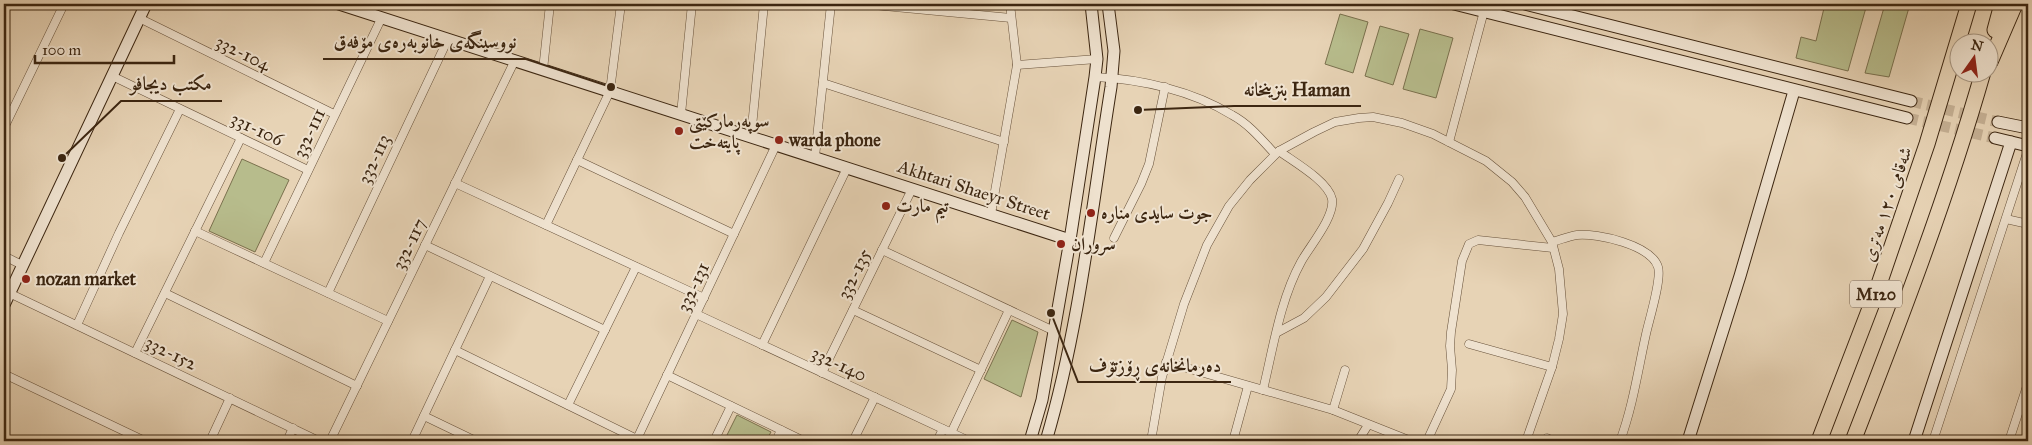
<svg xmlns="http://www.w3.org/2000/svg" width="2032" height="445" font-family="'IM FELL Great Primer',Amiri,serif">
<rect width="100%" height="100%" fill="#e7d3b5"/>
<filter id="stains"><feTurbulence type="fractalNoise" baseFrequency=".004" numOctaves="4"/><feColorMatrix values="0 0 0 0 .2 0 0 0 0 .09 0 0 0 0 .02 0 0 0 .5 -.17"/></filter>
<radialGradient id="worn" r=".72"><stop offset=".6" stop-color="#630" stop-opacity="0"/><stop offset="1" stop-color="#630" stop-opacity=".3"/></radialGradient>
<!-- green -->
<g fill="#b7bc8c" stroke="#7a714e">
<path d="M 1825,4 L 1867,4 L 1848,71 L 1796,58 L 1801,37 L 1816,41 Z"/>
<path d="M 1885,4 L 1910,4 L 1889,77 L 1865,73 Z"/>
<path d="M 1340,14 L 1368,22 L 1353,73 L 1325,64 Z"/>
<path d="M 1380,26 L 1409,34 L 1393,85 L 1365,76 Z"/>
<path d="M 1420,29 L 1453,38 L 1436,98 L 1403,89 Z"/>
<path d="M 242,159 L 289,180 L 255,252 L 209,231 Z"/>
<path d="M 1012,320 L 1038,332 L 1021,397 L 984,379 Z"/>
<path d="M 737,415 L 771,432 L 766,441 L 724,441 Z"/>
</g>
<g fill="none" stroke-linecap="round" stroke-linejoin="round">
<!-- secondary-tunnel -->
<g stroke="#c5b094" stroke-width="11" stroke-dasharray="11 5.5" stroke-linecap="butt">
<path d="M 1911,101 L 1998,122"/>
<path d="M 1907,118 L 1995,138"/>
</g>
<!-- street casing -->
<g stroke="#67513a" stroke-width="9">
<g id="street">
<path d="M 863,4 L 1011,18"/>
<path d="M 139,18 L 334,114"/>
<path d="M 1017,65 L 1097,59"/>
<path d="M 543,70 L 550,4"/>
<path d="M 112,76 L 308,170"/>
<path d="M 1095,77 C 1141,79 1193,91 1232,115 C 1249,124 1262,140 1275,154"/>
<path d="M 823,83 L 1004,142"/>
<path d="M 681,114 L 692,4"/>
<path d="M 4,128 L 64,4"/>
<path d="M 751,137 L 764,4"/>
<path d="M 1449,142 L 1484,11"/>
<path d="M 815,157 L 831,4"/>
<path d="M 577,160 L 734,234"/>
<path d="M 455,183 L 704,298"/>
<path d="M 991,214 L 1017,65 L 1010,4"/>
<path d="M 2006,219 L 2028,224"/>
<path d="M 546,225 L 610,91 L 621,4"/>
<path d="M 195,231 L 388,321"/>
<path d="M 1114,238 L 1141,184 L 1149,164 L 1165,87"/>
<path d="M 1552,242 C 1560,240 1569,236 1577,235 C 1598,233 1651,245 1658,267 C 1662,279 1649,320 1646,334 C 1638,370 1633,406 1620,441"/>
<path d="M 425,245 L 605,330"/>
<path d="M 882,250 L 1054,331"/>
<path d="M 4,256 L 22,265"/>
<path d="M 264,263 L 382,17"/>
<path d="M 9,293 L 319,441"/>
<path d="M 165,293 L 357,386"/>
<path d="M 328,293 L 448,39"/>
<path d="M 853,310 L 981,370"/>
<path d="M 696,314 L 969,441"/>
<path d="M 77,325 L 119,233 L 180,109"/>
<path d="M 1278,332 L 1304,318 L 1326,297 L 1363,249 L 1388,203 L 1399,179"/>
<path d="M 1469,344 L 1552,367"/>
<path d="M 762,345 L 847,168"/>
<path d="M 455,350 L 637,439"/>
<path d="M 135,353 L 241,138"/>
<path d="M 1166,362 L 1333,410 L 1411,441"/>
<path d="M 822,373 L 912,189"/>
<path d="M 4,374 L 145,441"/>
<path d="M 667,375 L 804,441"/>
<path d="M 1263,390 C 1273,349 1280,300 1301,262 C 1309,247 1335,217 1332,199 C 1328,181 1294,162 1279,151"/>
<path d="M 568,405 L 636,267"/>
<path d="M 1333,410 L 1345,370"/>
<path d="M 424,416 L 476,441"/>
<path d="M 951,433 L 1009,310"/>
<path d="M 1547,438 L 1553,441"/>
<path d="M 210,441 L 230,398"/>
<path d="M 287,441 L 293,428"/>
<path d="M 330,441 L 515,60"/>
<path d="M 412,441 L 490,276"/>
<path d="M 636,441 L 776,145"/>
<path d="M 714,441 L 731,406"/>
<path d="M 776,441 L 781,430"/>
<path d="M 853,441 L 875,397"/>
<path d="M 937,441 L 943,429"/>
<path d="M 1151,441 L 1162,377 L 1184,304 L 1207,245 L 1229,206 L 1250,180 L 1279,151 L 1314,132 L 1335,122 L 1359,118 L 1373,117 L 1402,123 L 1433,134 L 1486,161 L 1512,182 L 1525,197 L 1552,242 L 1559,269 L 1563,314 L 1559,339 L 1552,367 L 1526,441"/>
<path d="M 1233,441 L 1248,386"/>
<path d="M 1358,441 L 1368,425"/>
<path d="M 1427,441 L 1451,389 L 1452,370 L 1450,346 L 1451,332 L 1462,261 L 1469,244 L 1478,240 L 1553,248"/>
<path d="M 1933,441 L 2028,150"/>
<path d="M 2009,441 L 2028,383"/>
</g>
</g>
<!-- secondary casing -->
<g stroke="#3c2611" stroke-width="13">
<g id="secondary">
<path d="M 339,4 L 1070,240"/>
<path d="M 1454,4 L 1907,118"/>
<path d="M 1525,4 L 1911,101"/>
<path d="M 1998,122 L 2028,128"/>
<path d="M 1995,138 L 2028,146"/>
<path d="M 4,305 L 146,4"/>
<path d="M 1030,441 L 1042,400 L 1070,240 L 1095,77 L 1097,59 L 1091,4"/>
<path d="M 1046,441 C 1080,326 1092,205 1111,87 L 1114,51 L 1108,4"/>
<path d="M 1688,441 L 1740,276 L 1794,91"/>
<path d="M 1914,441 L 2011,142"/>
</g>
</g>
<!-- highway casing -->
<g stroke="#3c2611" stroke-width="17">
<g id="highway">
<path d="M 1995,30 L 2002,4"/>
<path d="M 1990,62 L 2015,4"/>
<path d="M 1819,441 L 1877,290 L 1927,144 L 1969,4"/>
<path d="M 1853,441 C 1900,320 1947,198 1983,72"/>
</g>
</g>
<!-- street -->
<use href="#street" stroke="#efe2cf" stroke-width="8"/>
<!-- secondary -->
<use href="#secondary" stroke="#efe2cf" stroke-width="11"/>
<!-- highway -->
<use href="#highway" stroke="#e7d3b5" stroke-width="15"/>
</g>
<!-- markers -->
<g fill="#8f2418" stroke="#efe2cf" stroke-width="2">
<circle cx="679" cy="131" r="5"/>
<circle cx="779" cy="140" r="5"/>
<circle cx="886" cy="206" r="5"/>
<circle cx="1091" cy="213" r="5"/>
<circle cx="1061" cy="244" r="5"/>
<circle cx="26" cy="279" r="5"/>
</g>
<g text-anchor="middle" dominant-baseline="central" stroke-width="4" stroke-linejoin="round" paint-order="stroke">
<!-- shield labels -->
<rect fill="#efe2cf" stroke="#725e4a" stroke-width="1" x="1850" y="280.5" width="52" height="27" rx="4"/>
<g font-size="16" font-weight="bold" fill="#3c2611">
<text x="1876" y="294">M120</text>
</g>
<!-- street labels -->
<g font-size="18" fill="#3c2611" stroke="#efe2cf">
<text transform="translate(243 53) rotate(26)">332-104</text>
<text transform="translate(257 129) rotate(25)">331-106</text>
<text transform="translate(309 133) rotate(-65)">332-111</text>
<text transform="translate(374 159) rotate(-65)">332-113</text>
<text transform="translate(974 190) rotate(18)">Akhtari Shaeyr Street</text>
<text transform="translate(1887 204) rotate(-71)">شەقامی ١٢٠ مەتری</text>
<text transform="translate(409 244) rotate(-64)">332-117</text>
<text transform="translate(854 274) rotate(-64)">332-135</text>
<text transform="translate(693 287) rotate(-65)">332-131</text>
<text transform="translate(171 353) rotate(26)">332-152</text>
<text transform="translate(839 364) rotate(25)">332-140</text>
</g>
<!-- poi labels -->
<g font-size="18" font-weight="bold" fill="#3c2611" stroke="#efe2cf" text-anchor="start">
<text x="689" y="121">سوپەرمارکێتی<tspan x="689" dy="21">پایتەخت</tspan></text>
<text x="789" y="140">warda phone</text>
<text x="896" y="206">تيم مارت</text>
<text x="1101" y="213">جوت سايدى مناره</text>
<text x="1071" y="244">سروران</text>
<text x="36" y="279">nozan market</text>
</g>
</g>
<!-- callouts -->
<path fill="none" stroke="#3c2611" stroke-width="2" d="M611 87L526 59H323M62 158L121 101H222M1138 110L1234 106H1361M1051 313L1078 382H1231"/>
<g fill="#3c2611" stroke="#efe2cf" stroke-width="2">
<circle cx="611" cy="87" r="5"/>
<circle cx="62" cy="158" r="5"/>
<circle cx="1138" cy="110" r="5"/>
<circle cx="1051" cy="313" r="5"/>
</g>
<g font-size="19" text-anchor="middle" font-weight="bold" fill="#3c2611" stroke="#efe2cf" stroke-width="4" stroke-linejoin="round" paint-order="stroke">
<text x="425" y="48">نووسینگەی خانوبەرەی مۆفەق</text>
<text x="171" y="90">مكتب ديجافو</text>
<text x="1297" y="96">بنزینخانە Haman</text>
<text x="1155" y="372">دەرمانخانەی ڕۆزتۆف</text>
</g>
<!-- margin -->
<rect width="2032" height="445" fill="none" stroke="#e7d3b5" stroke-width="20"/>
<rect x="5" y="5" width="2022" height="435" fill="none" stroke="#3c2611" stroke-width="2.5"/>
<rect x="10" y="10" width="2012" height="425" fill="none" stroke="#3c2611"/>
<!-- north arrow -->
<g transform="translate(1974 58) rotate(14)"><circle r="24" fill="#efe2cf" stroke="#a79783"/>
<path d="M0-4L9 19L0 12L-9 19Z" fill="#8f2418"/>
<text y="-8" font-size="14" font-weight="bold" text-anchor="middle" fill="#3c2611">N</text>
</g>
<!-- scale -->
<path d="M35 55v8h139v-8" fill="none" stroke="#3c2611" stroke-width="2.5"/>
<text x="42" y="55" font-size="15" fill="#3c2611" stroke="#efe2cf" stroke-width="4" paint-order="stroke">100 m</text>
<rect width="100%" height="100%" filter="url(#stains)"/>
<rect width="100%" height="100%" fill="url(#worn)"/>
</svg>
